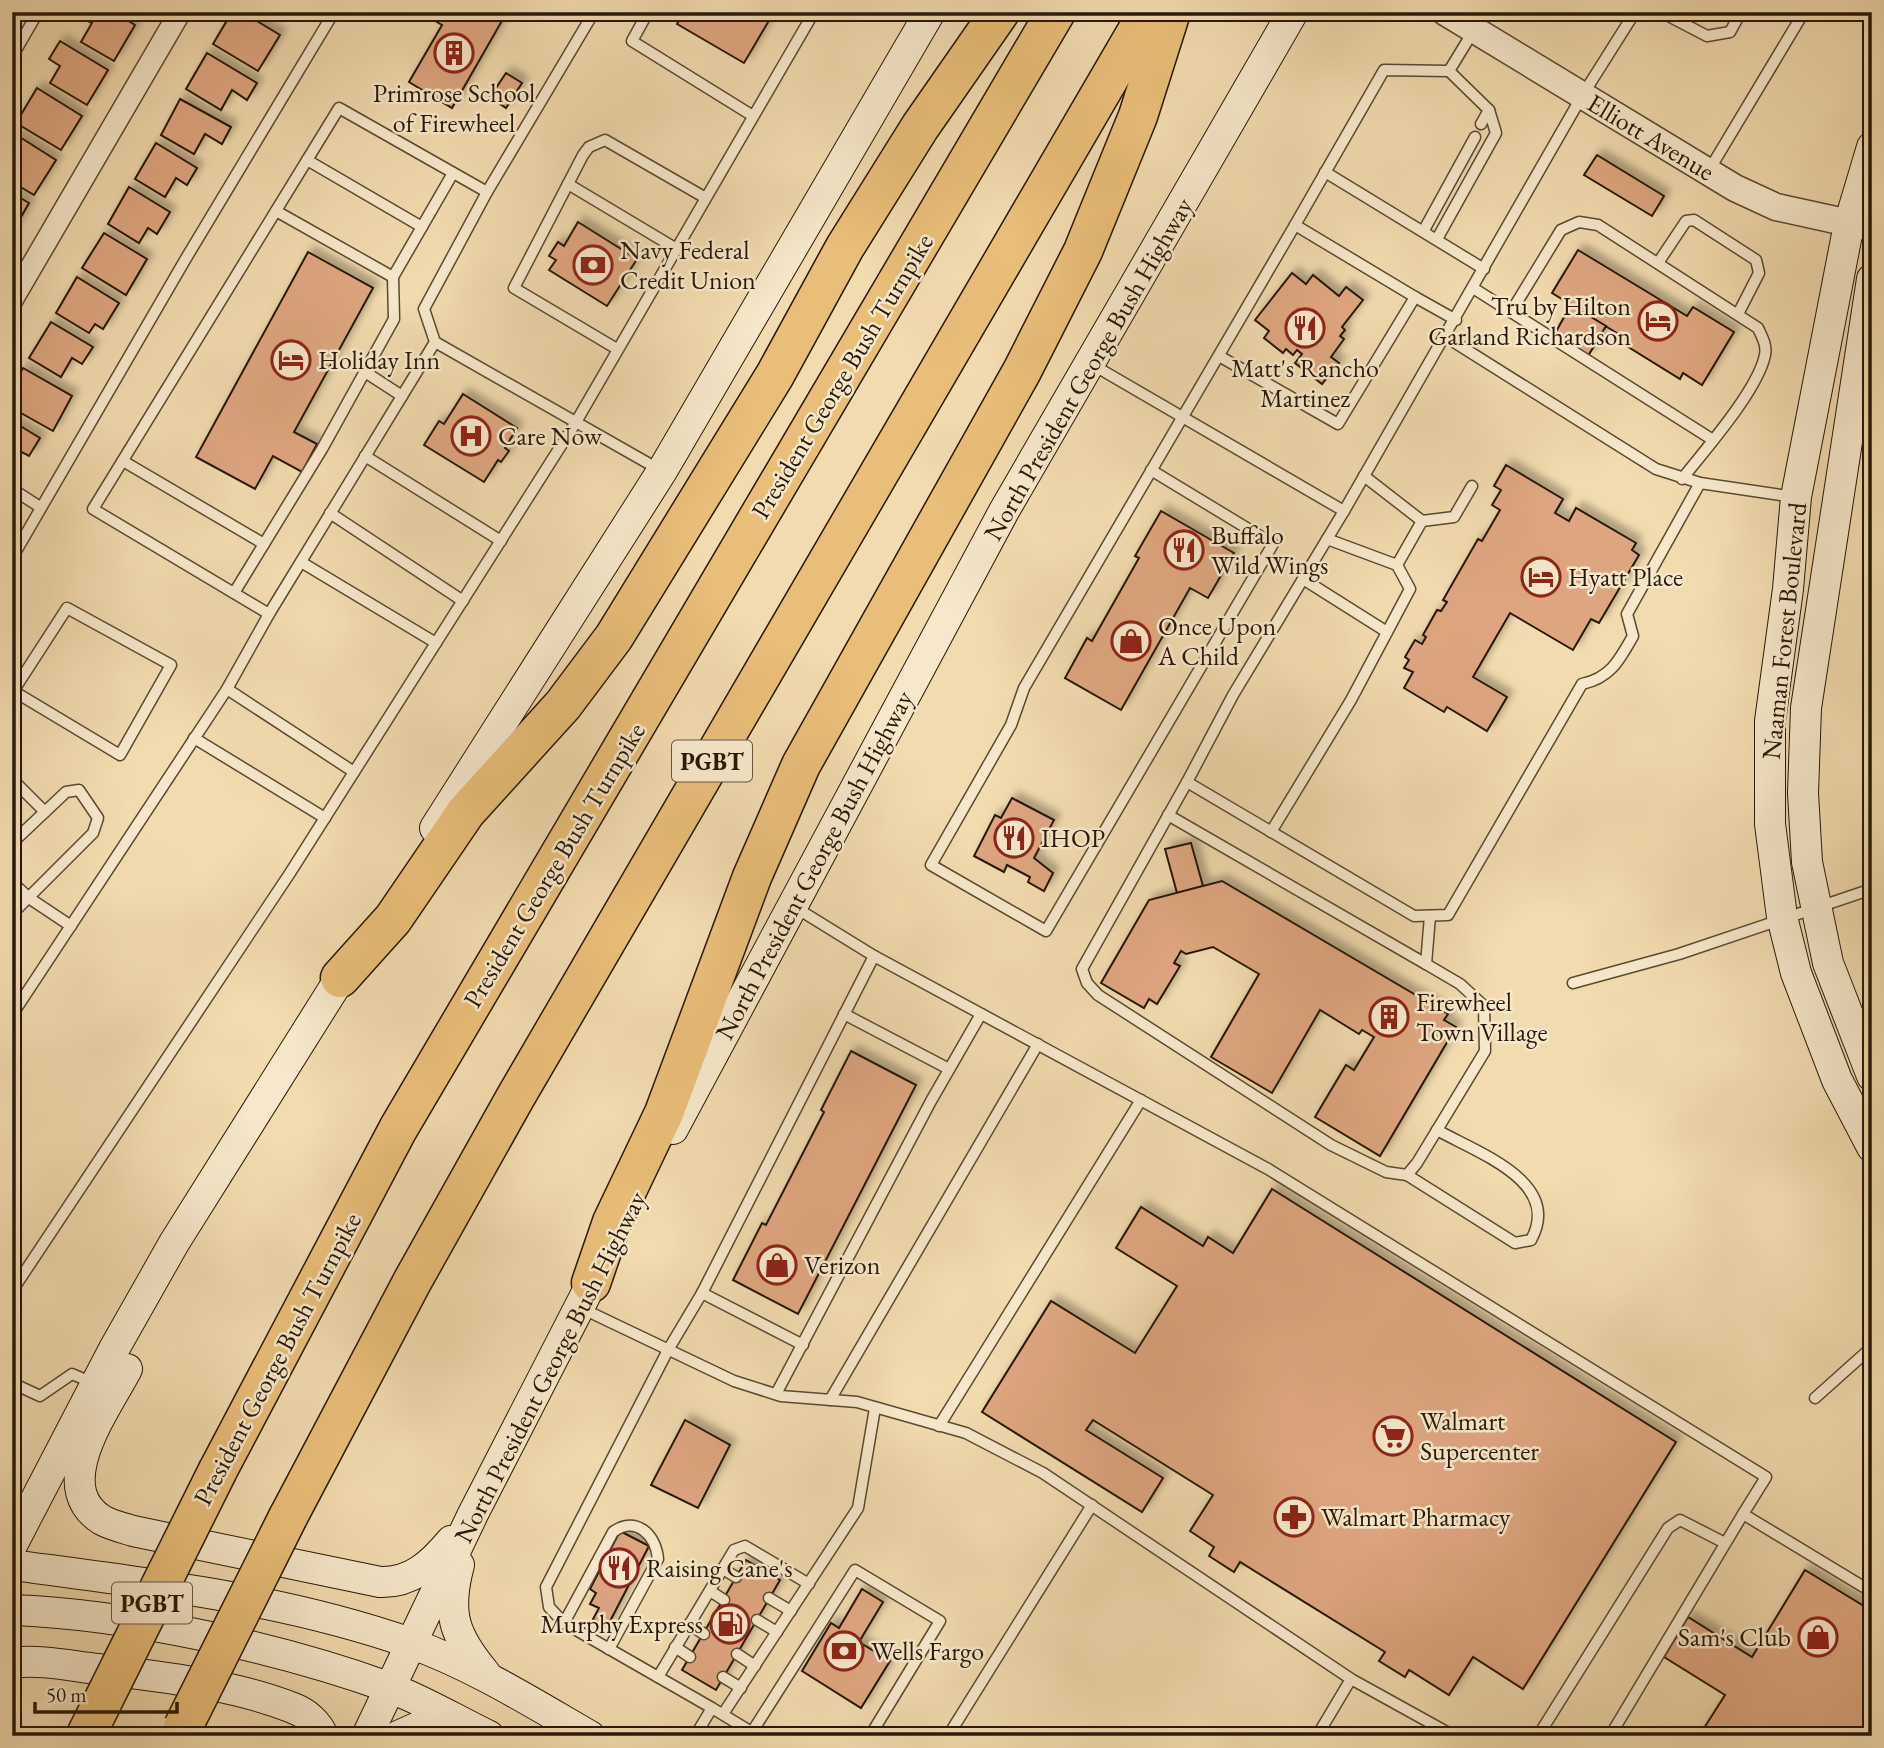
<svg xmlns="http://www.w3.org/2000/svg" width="1884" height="1748" font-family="'EB Garamond',serif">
<defs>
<filter id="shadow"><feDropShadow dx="6" dy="-6" stdDeviation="3.5" flood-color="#0004"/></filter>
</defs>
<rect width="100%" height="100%" fill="#f2dbaf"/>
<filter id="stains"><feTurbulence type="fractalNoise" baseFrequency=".00286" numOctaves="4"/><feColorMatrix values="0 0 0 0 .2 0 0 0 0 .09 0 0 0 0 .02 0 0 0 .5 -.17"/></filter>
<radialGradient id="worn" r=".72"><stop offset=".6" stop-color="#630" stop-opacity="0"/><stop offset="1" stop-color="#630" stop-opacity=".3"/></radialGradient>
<!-- building -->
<g fill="#dea680" stroke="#281807" stroke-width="2" filter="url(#shadow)">
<path d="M 85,12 L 114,12 L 135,25 L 114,61 L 81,42 L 92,23 L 82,18 Z"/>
<path d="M 232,12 L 242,12 L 280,35 L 258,71 L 213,44 Z"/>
<path d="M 420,12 L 507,12 L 452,108 L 409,82 L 442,25 Z"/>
<path d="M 684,12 L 774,12 L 744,63 L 677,24 Z"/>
<path d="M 60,41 L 108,70 L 87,105 L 50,83 L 60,66 L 49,59 Z"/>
<path d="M 207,53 L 257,83 L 247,100 L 232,90 L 221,110 L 186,89 Z"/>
<path d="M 506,73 L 522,83 L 506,108 L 490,97 Z"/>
<path d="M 37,88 L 82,116 L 61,150 L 16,123 Z"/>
<path d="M 180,99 L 231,127 L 222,144 L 205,134 L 194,154 L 161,135 Z"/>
<path d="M 15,134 L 56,160 L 34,195 L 12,182 Z"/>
<path d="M 156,143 L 197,168 L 187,185 L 176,178 L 165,197 L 135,179 Z"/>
<path d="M 1597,155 L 1664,196 L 1652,216 L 1584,175 Z"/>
<path d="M 129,187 L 170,212 L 157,234 L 148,228 L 139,243 L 108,224 Z"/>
<path d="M 12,193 L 29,203 L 12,233 Z"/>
<path d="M 578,222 L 637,259 L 607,306 L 549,270 L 556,260 L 549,256 L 558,242 L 564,246 Z"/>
<path d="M 104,233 L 147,259 L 126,295 L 82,268 Z"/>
<path d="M 1578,250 L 1687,316 L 1693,307 L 1734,332 L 1702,385 L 1683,373 L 1680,379 L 1625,345 L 1628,340 L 1552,293 Z"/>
<path d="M 308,252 L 373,288 L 294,432 L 317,444 L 302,472 L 273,456 L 255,489 L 196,457 Z"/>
<path d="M 1292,273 L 1306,284 L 1313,275 L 1339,296 L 1346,287 L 1363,300 L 1342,327 L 1345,330 L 1340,336 L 1344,339 L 1331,357 L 1339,363 L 1322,384 L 1295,363 L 1302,354 L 1297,350 L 1293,355 L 1286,349 L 1283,353 L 1264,338 L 1269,331 L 1255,320 Z"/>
<path d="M 77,277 L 119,303 L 103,329 L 95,324 L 89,333 L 56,313 Z"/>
<path d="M 1571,305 L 1606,326 L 1588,356 L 1554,335 Z"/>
<path d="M 51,322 L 93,347 L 82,364 L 72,358 L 61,377 L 29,358 Z"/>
<path d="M 23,368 L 72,396 L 53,431 L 12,408 L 12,387 Z"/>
<path d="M 463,394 L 517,428 L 505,448 L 509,451 L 501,462 L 498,460 L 484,482 L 424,445 L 439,421 L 444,424 Z"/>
<path d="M 12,421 L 40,438 L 29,456 L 18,450 L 12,460 Z"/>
<path d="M 1506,465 L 1563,499 L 1555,513 L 1569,521 L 1576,508 L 1636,543 L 1632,550 L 1639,555 L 1599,623 L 1591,619 L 1573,650 L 1510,613 L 1473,677 L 1507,697 L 1487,731 L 1447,707 L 1444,712 L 1404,688 L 1413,672 L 1404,668 L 1409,660 L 1405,657 L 1415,640 L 1422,644 L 1426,637 L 1423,635 L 1437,610 L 1441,611 L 1447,602 L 1443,600 L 1478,539 L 1482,541 L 1500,510 L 1492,505 L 1501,490 L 1494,486 Z"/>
<path d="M 1161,511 L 1234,553 L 1208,598 L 1190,588 L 1121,710 L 1065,678 L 1087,638 L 1092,641 L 1139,558 L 1135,556 Z"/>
<path d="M 1012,798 L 1054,820 L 1034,858 L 1053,873 L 1044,891 L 1028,882 L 1030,877 L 1007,865 L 1004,872 L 974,856 L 995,815 L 1001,818 Z"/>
<path d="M 1191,843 L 1203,886 L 1177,893 L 1165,849 Z"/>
<path d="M 1222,881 L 1448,1014 L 1444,1020 L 1456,1027 L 1380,1156 L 1315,1117 L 1346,1065 L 1354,1070 L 1374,1037 L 1362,1030 L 1359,1034 L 1320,1010 L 1272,1093 L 1211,1057 L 1259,974 L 1213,947 L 1186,954 L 1181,951 L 1174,963 L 1180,966 L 1157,1004 L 1149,999 L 1144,1008 L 1101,983 L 1149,900 Z"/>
<path d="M 851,1051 L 916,1085 L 798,1314 L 733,1280 L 762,1223 L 766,1225 L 824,1112 L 821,1110 Z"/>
<path d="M 1272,1189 L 1676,1442 L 1523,1689 L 1473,1657 L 1449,1695 L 1409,1670 L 1405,1677 L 1379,1661 L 1385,1652 L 1240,1562 L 1234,1572 L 1209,1556 L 1214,1547 L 1190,1531 L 1213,1495 L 1093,1420 L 1086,1430 L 1163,1478 L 1142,1512 L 982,1412 L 1051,1301 L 1135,1353 L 1177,1286 L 1116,1248 L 1141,1207 L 1203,1246 L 1208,1237 L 1233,1253 Z"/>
<path d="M 685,1420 L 730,1445 L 698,1508 L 651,1485 Z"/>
<path d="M 620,1531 L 649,1546 L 607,1627 L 593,1619 L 599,1608 L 590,1604 L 596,1593 L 590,1589 Z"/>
<path d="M 746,1560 L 780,1580 L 716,1690 L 682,1670 Z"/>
<path d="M 1805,1570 L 1872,1611 L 1872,1736 L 1699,1736 L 1725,1695 L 1664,1657 L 1688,1617 L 1752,1657 Z"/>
<path d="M 862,1589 L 883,1602 L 859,1642 L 890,1661 L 861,1708 L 802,1671 L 831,1623 L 839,1628 Z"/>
</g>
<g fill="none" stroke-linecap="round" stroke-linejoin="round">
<!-- service casing -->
<g stroke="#5a4931" stroke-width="13">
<g id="service">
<path d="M 648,12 L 632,41 L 753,116"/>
<path d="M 1661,12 L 1707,36 L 1730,32 L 1741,12"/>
<path d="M 12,57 L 38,12"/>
<path d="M 1449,71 L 1489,110 L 1481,124"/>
<path d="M 307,160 L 422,227"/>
<path d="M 1325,172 L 1484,269"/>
<path d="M 1708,172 L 1804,12"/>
<path d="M 568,184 L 675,248"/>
<path d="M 487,192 L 594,12"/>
<path d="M 276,211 L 393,277"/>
<path d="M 1295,225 L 1384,70 L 1449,71 L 1474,30"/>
<path d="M 1424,230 L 1475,137"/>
<path d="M 1437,239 L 1496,133 L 1489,110"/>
<path d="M 1658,263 L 1686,221 L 1694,220 L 1756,260 L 1759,273 L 1738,314"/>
<path d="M 1473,288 L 1511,312 L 1561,230 L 1579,222 L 1598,225 L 1758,328 C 1762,337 1767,345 1765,355 C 1758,390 1705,450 1682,479"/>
<path d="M 1415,297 L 1456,320"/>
<path d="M 1511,312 L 1713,440"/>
<path d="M 1446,337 L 1656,469 L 1700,483 L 1794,497"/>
<path d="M 435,342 L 424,309 L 487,192 L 339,108 L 93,509 L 269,614 L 435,342 L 660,470"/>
<path d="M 617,349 L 514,288 L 583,155 L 589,147 L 605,140 L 704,197"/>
<path d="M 1093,365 L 1344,511 L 1582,96 L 1635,12"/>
<path d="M 365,372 L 402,396"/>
<path d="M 365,456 L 501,541"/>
<path d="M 123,461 L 264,544"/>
<path d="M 1151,470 L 1273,544 L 1046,931 L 931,865 L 1011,725 L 1024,688 L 1295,225 L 1415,297 L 1338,424 L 1219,356"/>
<path d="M 1364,476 L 1422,521"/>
<path d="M 12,489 L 40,507"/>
<path d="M 1344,511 L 1233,695 L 1187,782 L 1414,916 L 1448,915 L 1582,684 C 1610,678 1619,661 1633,636 L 1627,614 L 1700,483"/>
<path d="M 330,513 L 463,601"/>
<path d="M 1327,539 L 1397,565"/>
<path d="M 12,558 L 185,260 L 334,12"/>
<path d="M 301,562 L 436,643"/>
<path d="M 1303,579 L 1387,632"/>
<path d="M 234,593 L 322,449 L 394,319 L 393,277 L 453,173"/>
<path d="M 227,689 L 354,772"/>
<path d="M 12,693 L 67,608 L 171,665 L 120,755 L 15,692"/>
<path d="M 194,738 L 325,818"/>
<path d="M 12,779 L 45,812"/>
<path d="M 1187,782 L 1082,969 L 1087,983 L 1098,995 L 1331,1145 L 1386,1172 L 1407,1175 L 1417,1163 L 1485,1051 L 1484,1006 L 1460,984 L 1426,964 L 1430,916"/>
<path d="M 1168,815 L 1426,964"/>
<path d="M 1271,832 L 1351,700 L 1410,589 L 1397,565 L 1422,521 L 1454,517 L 1472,486"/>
<path d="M 12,843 L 66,792 L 79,790 L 98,818 L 93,833 L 12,914"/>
<path d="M 12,882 L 29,898 L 71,926"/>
<path d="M 793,906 L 874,956"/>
<path d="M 1573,983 L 1679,954 L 1872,889"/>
<path d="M 844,1014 L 949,1069"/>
<path d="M 12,1015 L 227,689 L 269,614"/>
<path d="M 1407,1175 L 1515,1243 L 1531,1240 C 1563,1182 1478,1153 1437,1130"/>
<path d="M 12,1291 L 290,873 L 576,422 L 814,12"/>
<path d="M 702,1293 L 803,1345"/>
<path d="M 581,1308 L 734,1381 L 781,1396 L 857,1402 L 966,1433 L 1043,1473 L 1351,1679 L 1454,1736"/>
<path d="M 12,1383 L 40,1396 L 72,1374 L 93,1383"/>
<path d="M 776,1394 L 931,1101 L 981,1014"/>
<path d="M 1815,1398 L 1872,1347"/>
<path d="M 830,1400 L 1038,1044"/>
<path d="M 939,1426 L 1141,1100"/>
<path d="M 723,1569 L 736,1577"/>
<path d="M 710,1591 L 724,1600"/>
<path d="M 769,1598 L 791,1611"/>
<path d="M 757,1620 L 777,1632"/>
<path d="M 564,1623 L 613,1532 C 636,1515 656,1535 658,1559 L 609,1649"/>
<path d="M 689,1624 L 704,1634"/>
<path d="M 675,1647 L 690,1657"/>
<path d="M 737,1654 L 755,1666"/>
<path d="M 658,1677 L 734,1550 L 745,1546 L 809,1584"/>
<path d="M 723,1677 L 741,1688"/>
<path d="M 712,1708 L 564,1623 L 549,1607 L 546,1587 L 668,1350 L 702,1293 L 874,956 L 1268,1169 L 1766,1477 L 1743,1514"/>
<path d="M 723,1714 L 858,1508 L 875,1408"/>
<path d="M 752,1732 L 855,1570 L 940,1621 L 870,1736"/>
<path d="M 695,1736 L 712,1708 L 758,1736"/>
<path d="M 948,1736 L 1092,1505"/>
<path d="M 1317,1736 L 1351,1679"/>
<path d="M 1538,1736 L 1668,1528 L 1680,1520 L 1725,1543"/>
<path d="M 1610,1736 L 1743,1514 L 1872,1592"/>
</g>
</g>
<!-- minor casing -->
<g stroke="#5a4931" stroke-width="24">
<path id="minor" d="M 12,300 L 180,12"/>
</g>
<!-- tertiary casing -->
<g stroke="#5a4931" stroke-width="29">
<path id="tertiary" d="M 1445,12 L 1735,188 L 1776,207 L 1872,228"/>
</g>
<!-- secondary casing -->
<g stroke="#281807" stroke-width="32">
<g id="secondary">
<path d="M 1872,147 L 1849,224 L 1796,497 L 1788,589 L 1770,721 L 1770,824 L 1782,917 L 1796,973 L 1837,1080 L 1872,1147"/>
<path d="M 1872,279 L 1806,708 L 1803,793 L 1807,862 L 1828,963 L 1872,1076"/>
<path d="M 435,828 L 662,471 L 930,12"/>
<path d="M 673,1129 L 1004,511 L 1293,12"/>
<path d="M 127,1369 C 106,1409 48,1486 102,1520 C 111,1525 123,1528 133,1531 L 380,1582 C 411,1583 431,1565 451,1541"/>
<path d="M 12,1545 L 114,1349 L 174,1243 L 351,961"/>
<path d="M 12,1565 C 146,1583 281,1598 410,1643 C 474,1666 531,1702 590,1736"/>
<path d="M 459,1565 C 446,1613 454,1636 485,1673"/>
<path d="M 12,1610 C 128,1614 279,1648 388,1687 C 423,1700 456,1720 489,1736"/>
<path d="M 12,1663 C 39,1659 71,1666 98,1669 C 162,1677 232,1684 293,1708 C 306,1713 318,1723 323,1736"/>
<path d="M 367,1736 L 473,1514 L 601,1265"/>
<path d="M 398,1736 L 427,1723 L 458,1721"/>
</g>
</g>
<!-- motorway casing -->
<g stroke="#281807" stroke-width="41">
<g id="motorway">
<path d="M 340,978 L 393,919 L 466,812 L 563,705 L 614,637 L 775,375 L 845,247 L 920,127 L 1000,12"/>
<path d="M 591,1283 L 612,1222 L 664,1113 L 752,877 L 801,765 L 1022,371 L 1083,251 L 1138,116 L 1171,12"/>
<path d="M 218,1470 L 398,1129 L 1056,12"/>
<path d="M 288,1517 L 413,1280 L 515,1098 L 1148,12"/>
</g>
</g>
<!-- service -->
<use href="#service" stroke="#f7e8cb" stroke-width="10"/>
<!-- minor -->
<use href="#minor" stroke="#f7e8cb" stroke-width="21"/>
<!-- tertiary -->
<use href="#tertiary" stroke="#f7e8cb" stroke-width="26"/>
<!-- secondary -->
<use href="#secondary" stroke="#f7e8cb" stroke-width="30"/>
<!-- motorway -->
<use href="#motorway" stroke="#e9be78" stroke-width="38"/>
<!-- motorway-bridge casing -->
<g stroke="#281807" stroke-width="41" stroke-linecap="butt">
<g id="motorway-bridge">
<path d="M 183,1727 L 288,1517"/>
<path d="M 86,1735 L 218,1470"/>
</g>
</g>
<!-- motorway-bridge -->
<use href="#motorway-bridge" stroke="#e9be78" stroke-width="38"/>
</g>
<!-- icons -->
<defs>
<g id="building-ring" transform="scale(2.0125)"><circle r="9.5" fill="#f7e8cb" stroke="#8f2418" stroke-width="1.5"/><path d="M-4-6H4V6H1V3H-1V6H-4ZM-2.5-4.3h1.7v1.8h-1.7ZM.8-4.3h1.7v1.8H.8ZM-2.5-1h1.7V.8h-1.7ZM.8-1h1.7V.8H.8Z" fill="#8f2418"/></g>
<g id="bank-ring" transform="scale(2.0125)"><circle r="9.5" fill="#f7e8cb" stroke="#8f2418" stroke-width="1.5"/><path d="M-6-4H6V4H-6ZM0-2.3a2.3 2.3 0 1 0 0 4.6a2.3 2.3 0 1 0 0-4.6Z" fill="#8f2418"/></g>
<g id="hotel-ring" transform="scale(2.0125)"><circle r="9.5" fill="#f7e8cb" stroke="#8f2418" stroke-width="1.5"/><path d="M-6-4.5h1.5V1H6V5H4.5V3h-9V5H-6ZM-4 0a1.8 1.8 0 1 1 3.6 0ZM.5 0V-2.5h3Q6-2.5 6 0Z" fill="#8f2418"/></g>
<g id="restaurant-ring" transform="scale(2.0125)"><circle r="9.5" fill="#f7e8cb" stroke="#8f2418" stroke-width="1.5"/><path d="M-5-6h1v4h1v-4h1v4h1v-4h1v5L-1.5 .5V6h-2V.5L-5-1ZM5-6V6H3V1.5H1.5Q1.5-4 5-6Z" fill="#8f2418"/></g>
<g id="hospital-ring" transform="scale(2.0125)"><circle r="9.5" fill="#f7e8cb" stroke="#8f2418" stroke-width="1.5"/><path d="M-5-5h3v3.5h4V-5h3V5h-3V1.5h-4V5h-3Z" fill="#8f2418"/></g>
<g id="shop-ring" transform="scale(2.0125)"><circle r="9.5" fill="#f7e8cb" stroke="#8f2418" stroke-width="1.5"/><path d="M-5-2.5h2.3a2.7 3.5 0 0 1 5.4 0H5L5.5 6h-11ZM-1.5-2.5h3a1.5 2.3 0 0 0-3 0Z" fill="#8f2418"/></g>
<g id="supermarket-ring" transform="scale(2.0125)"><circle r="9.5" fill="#f7e8cb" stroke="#8f2418" stroke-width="1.5"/><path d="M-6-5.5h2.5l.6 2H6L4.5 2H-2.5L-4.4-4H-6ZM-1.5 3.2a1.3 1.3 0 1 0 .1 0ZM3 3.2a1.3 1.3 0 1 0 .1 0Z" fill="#8f2418"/></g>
<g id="pharmacy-ring" transform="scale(2.0125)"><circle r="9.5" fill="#f7e8cb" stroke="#8f2418" stroke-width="1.5"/><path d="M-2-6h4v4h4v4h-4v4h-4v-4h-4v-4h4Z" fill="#8f2418"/></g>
<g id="fuel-ring" transform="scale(2.0125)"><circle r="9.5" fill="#f7e8cb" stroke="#8f2418" stroke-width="1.5"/><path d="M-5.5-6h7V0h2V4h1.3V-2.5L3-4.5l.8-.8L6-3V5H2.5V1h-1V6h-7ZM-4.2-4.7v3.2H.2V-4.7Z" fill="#8f2418"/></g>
</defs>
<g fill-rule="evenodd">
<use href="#building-ring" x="454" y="53"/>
<use href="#bank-ring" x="593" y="265"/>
<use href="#hotel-ring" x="1658" y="321"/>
<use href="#restaurant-ring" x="1305" y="328"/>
<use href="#hotel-ring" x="291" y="360"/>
<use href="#hospital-ring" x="471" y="436"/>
<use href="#restaurant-ring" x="1184" y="550"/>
<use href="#hotel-ring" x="1541" y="577"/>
<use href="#shop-ring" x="1131" y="641"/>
<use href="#restaurant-ring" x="1014" y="838"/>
<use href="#building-ring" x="1389" y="1017"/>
<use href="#shop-ring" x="777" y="1265"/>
<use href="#supermarket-ring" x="1393" y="1436"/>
<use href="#pharmacy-ring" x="1294" y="1517"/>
<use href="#restaurant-ring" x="619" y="1568"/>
<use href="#fuel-ring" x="730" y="1624"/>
<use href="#shop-ring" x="1818" y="1637"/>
<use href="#bank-ring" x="844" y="1651"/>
</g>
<g text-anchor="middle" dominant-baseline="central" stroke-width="5" stroke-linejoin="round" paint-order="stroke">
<!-- shield labels -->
<g fill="#f7e8cb" stroke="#665642" stroke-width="2">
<rect x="672" y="740.5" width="80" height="41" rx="5"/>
<rect x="112" y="1582.5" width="80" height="41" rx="5"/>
</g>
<g font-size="24" font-weight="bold" fill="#281807">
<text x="712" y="761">PGBT</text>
<text x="152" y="1603">PGBT</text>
</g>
<!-- poi labels -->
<g font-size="26" fill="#281807" stroke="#f7e8cb" text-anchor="start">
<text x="454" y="93" text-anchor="middle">Primrose School<tspan x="454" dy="30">of Firewheel</tspan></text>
<text x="620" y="250">Navy Federal<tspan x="620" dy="30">Credit Union</tspan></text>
<text x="1631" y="306" text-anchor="end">Tru by Hilton<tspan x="1631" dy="30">Garland Richardson</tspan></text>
<text x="318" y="360">Holiday Inn</text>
<text x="1305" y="368" text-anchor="middle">Matt's Rancho<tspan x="1305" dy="30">Martinez</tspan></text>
<text x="498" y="436">Care Now</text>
<text x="1211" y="535">Buffalo<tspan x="1211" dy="30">Wild Wings</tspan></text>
<text x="1568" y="577">Hyatt Place</text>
<text x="1158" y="626">Once Upon<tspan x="1158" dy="30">A Child</tspan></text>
<text x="1041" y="838">IHOP</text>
<text x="1416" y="1002">Firewheel<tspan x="1416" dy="30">Town Village</tspan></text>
<text x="804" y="1265">Verizon</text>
<text x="1420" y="1421">Walmart<tspan x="1420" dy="30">Supercenter</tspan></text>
<text x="1321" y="1517">Walmart Pharmacy</text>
<text x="646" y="1568">Raising Cane's</text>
<text x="703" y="1624" text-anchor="end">Murphy Express</text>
<text x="1791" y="1637" text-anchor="end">Sam's Club</text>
<text x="871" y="1651">Wells Fargo</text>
</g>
<!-- street labels -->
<g font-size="26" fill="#281807" stroke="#f7e8cb">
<text transform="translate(1651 137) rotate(31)">Elliott Avenue</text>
<text transform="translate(1088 369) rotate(-60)">North President George Bush Highway</text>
<text transform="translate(842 376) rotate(-59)">President George Bush Turnpike</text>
<text transform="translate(1784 631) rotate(-84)">Naaman Forest Boulevard</text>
<text transform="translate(554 865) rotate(-59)">President George Bush Turnpike</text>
<text transform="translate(814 865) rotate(-62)">North President George Bush Highway</text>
<text transform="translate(277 1359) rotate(-62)">President George Bush Turnpike</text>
<text transform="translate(550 1367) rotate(-63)">North President George Bush Highway</text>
</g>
</g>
<!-- margin -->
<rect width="1884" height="1748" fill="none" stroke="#f2dbaf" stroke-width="42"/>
<rect x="14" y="14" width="1856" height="1720" fill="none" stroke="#281807" stroke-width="3.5"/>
<rect x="21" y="21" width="1842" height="1706" fill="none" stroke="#281807" stroke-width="2"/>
<!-- scale -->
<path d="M35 1702v10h142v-10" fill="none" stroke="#281807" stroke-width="3.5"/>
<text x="46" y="1702" font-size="21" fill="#281807" stroke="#f7e8cb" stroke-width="5" paint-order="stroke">50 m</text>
<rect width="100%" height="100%" filter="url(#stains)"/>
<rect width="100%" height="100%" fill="url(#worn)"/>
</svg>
